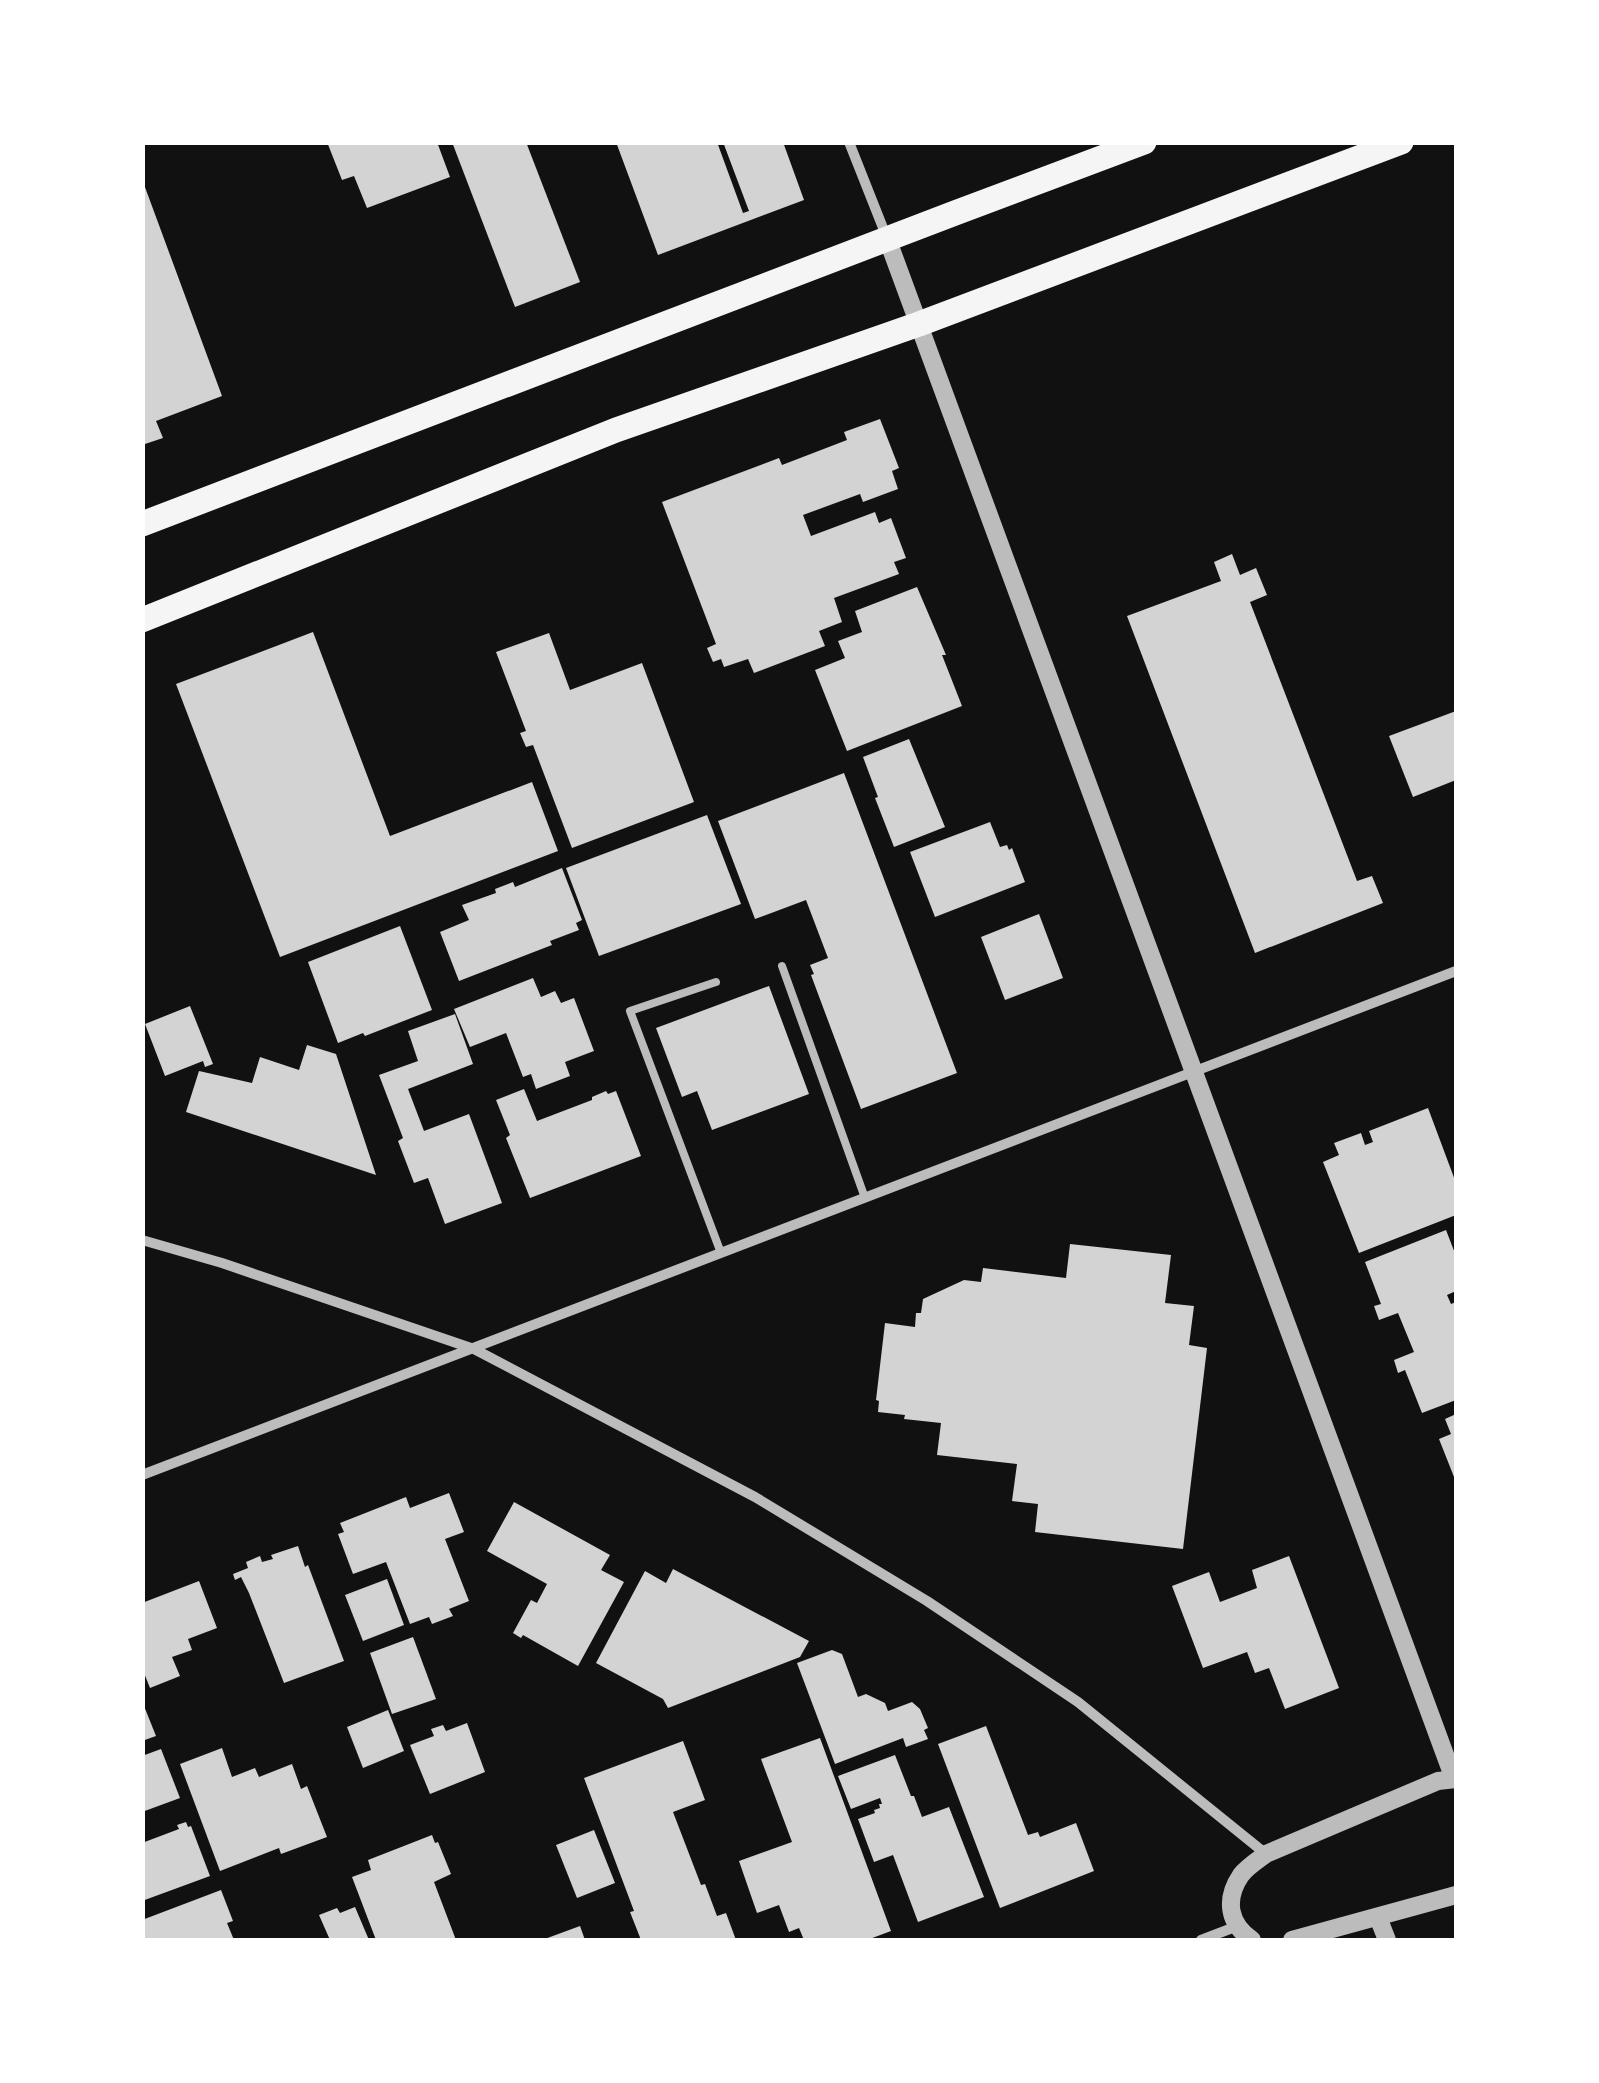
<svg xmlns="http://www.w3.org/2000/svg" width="1599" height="2083" font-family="'Public Sans',sans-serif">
<rect width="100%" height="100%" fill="#111"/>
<!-- building -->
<g fill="#d3d3d3">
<path d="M 327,142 L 437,142 L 450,177 L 367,208 L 354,176 L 342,180 Z"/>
<path d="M 452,142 L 526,142 L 580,282 L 515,307 Z"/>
<path d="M 616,142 L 717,142 L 743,213 L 749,211 L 723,142 L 783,142 L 804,200 L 658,255 Z"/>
<path d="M 142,179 L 222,396 L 156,421 L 163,438 L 142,445 Z"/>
<path d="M 880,419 L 899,468 L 892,471 L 898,489 L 863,502 L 860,494 L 803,515 L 811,536 L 875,512 L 879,523 L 891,518 L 906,558 L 894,562 L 899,574 L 834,598 L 842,622 L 819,631 L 825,646 L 754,673 L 748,659 L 724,667 L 721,659 L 713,662 L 707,648 L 716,644 L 662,502 L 779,458 L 782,465 L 847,440 L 844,432 Z"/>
<path d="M 1232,554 L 1240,575 L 1256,568 L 1267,595 L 1250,602 L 1357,881 L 1372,876 L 1383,903 L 1255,953 L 1127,616 L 1221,581 L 1214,562 Z"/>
<path d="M 917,587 L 946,655 L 942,655 L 962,706 L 847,751 L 815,670 L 845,658 L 838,641 L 862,632 L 855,611 Z"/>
<path d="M 313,632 L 390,836 L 532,782 L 558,851 L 280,957 L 176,684 Z"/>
<path d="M 549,633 L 570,690 L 642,663 L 694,802 L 572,848 L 533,745 L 526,747 L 520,733 L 526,731 L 496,652 Z"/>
<path d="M 1456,711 L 1456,780 L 1413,797 L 1389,736 Z"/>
<path d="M 909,739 L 945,827 L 894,847 L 875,798 L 878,797 L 863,757 Z"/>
<path d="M 844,773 L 957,1073 L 861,1109 L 811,975 L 814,974 L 810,965 L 828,958 L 806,900 L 755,919 L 718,821 Z"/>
<path d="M 707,815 L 741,904 L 599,956 L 566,868 Z"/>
<path d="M 990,822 L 1000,847 L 1007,845 L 1009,850 L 1012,848 L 1025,882 L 935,917 L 910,852 Z"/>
<path d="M 562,868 L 582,920 L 576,923 L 579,930 L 550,941 L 552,945 L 459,981 L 440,932 L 469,920 L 462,905 L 496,893 L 495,889 L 513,882 L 515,887 Z"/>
<path d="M 1039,914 L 1063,978 L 1005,1000 L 981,937 Z"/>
<path d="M 400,926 L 432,1010 L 365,1036 L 363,1033 L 338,1043 L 308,962 Z"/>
<path d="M 533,978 L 541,997 L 555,991 L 561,1003 L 574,998 L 594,1051 L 565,1062 L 570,1076 L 536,1089 L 531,1074 L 523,1077 L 506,1033 L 470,1047 L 454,1009 Z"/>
<path d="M 769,986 L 809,1094 L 712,1130 L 697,1091 L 682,1097 L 656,1028 Z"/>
<path d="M 190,1006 L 213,1064 L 205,1067 L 203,1061 L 165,1076 L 145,1024 Z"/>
<path d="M 455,1014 L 473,1064 L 408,1089 L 424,1131 L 469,1114 L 502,1203 L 445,1224 L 428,1178 L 414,1183 L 398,1141 L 403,1138 L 379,1075 L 418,1061 L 408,1031 Z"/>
<path d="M 307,1045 L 336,1054 L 376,1175 L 186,1112 L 199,1071 L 252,1083 L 260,1057 L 299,1070 Z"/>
<path d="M 524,1089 L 537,1121 L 592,1100 L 592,1097 L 606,1091 L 608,1094 L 616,1091 L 641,1156 L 530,1198 L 506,1138 L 510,1135 L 496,1100 Z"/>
<path d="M 1428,1108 L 1456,1183 L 1456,1215 L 1359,1253 L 1323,1162 L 1339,1155 L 1334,1143 L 1361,1133 L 1365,1145 L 1373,1142 L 1369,1131 Z"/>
<path d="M 1446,1230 L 1456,1256 L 1456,1291 L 1447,1295 L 1451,1304 L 1456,1302 L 1456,1400 L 1422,1413 L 1405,1370 L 1398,1373 L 1394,1360 L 1414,1352 L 1398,1313 L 1379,1320 L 1374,1306 L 1381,1304 L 1365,1262 Z"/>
<path d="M 1070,1244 L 1171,1255 L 1165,1303 L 1194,1306 L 1189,1345 L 1207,1348 L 1183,1549 L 1035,1532 L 1038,1504 L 1012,1501 L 1017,1464 L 937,1455 L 941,1423 L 904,1419 L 905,1415 L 878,1412 L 879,1401 L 876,1400 L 885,1323 L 915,1327 L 916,1313 L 921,1313 L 923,1299 L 964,1280 L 981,1282 L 983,1268 L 1066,1278 Z"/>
<path d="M 1456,1414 L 1456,1482 L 1439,1439 L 1451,1434 L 1445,1419 Z"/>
<path d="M 449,1493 L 464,1532 L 445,1539 L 469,1601 L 449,1609 L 453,1616 L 432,1624 L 429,1617 L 410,1624 L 386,1562 L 353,1574 L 338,1534 L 344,1532 L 340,1523 L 406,1497 L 410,1508 Z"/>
<path d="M 514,1502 L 610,1555 L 601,1570 L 624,1582 L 578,1666 L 523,1635 L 521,1638 L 513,1633 L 531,1600 L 537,1603 L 547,1584 L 487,1551 Z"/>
<path d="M 298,1546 L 305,1567 L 308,1565 L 344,1661 L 284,1683 L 249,1593 L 241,1577 L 235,1580 L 233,1574 L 248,1568 L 246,1562 L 260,1556 L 262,1562 L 273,1559 L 271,1555 Z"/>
<path d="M 1289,1556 L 1339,1688 L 1285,1709 L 1269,1668 L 1255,1673 L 1247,1652 L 1203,1668 L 1172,1586 L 1209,1572 L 1220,1602 L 1257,1588 L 1252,1570 Z"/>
<path d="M 673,1569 L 809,1641 L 800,1657 L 668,1708 L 663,1699 L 596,1663 L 645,1571 L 666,1583 Z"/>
<path d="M 387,1579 L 404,1625 L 363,1641 L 345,1595 Z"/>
<path d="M 199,1581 L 217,1628 L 188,1639 L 192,1650 L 172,1657 L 180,1676 L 150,1688 L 142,1668 L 142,1603 Z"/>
<path d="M 413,1637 L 436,1699 L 392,1714 L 370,1653 Z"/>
<path d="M 832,1650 L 842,1654 L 858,1697 L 866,1694 L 885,1703 L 888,1711 L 912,1702 L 920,1709 L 928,1728 L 924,1730 L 928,1739 L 906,1747 L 903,1738 L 835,1764 L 797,1663 Z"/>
<path d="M 142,1701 L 156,1736 L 142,1741 Z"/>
<path d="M 388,1710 L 404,1751 L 363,1768 L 347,1727 Z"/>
<path d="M 467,1723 L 485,1772 L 430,1794 L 410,1745 L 434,1736 L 431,1729 L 443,1725 L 446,1731 Z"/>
<path d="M 986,1726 L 1028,1835 L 1038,1832 L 1040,1837 L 1076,1823 L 1094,1871 L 1000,1908 L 938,1744 Z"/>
<path d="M 820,1738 L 891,1931 L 867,1940 L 804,1940 L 799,1928 L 789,1932 L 779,1905 L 757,1913 L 739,1861 L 792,1842 L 761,1759 Z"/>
<path d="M 683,1741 L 705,1800 L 673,1812 L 701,1885 L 705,1884 L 717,1916 L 726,1913 L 736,1940 L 641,1940 L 630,1912 L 634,1911 L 584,1778 Z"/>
<path d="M 222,1748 L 232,1777 L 255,1768 L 259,1777 L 292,1764 L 301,1789 L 307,1786 L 327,1837 L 281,1854 L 279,1848 L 220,1871 L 180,1764 Z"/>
<path d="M 161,1749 L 180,1798 L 142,1812 L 142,1756 Z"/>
<path d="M 895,1755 L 911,1796 L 914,1796 L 922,1817 L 949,1807 L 984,1897 L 918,1922 L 893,1855 L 874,1862 L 858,1819 L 875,1813 L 874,1810 L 880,1808 L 879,1804 L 882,1804 L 880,1798 L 851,1809 L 838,1776 Z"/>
<path d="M 186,1822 L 188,1827 L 191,1826 L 210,1876 L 142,1901 L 142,1843 L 179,1829 L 177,1825 Z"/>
<path d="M 594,1830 L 615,1883 L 577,1898 L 556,1845 Z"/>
<path d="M 432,1835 L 435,1843 L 438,1842 L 451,1874 L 434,1882 L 456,1940 L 376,1940 L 352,1877 L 371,1870 L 368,1860 Z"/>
<path d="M 221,1890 L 233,1921 L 227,1923 L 234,1940 L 142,1940 L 142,1920 Z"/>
<path d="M 355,1907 L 369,1940 L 330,1940 L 319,1915 L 337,1908 L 340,1913 Z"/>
<path d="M 580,1926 L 585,1940 L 542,1940 Z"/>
</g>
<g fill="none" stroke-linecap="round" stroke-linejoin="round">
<!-- service -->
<g stroke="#bcbcbc" stroke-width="8">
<path d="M 782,966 L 865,1198"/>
<path d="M 716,982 L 630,1011 L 721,1253"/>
</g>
<!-- minor -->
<g stroke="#bcbcbc" stroke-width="10">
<path d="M 849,142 L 887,238"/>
<path d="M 142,1240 L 222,1263 L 474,1349 L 755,1497 L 927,1601 L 1078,1702 L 1266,1854"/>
<path d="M 142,1475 L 1456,971"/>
<path d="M 1201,1940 L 1235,1927"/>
</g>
<!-- tertiary -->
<g stroke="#bcbcbc" stroke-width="18">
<path d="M 887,238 L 1454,1779"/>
<path d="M 1378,1917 L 1387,1940"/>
<path d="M 1252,1940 C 1229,1924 1224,1900 1241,1875 C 1247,1867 1258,1860 1266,1854 L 1438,1781 L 1456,1779"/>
<path d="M 1292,1940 L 1456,1895"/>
</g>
<!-- primary -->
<g stroke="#f5f5f5" stroke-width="25">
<path d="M 142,524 L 955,213 L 1144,142"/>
<path d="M 142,620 L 616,430 L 919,324 L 1401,142"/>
</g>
</g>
<!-- border -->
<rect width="1599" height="2083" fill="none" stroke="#ffffff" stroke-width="290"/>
</svg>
